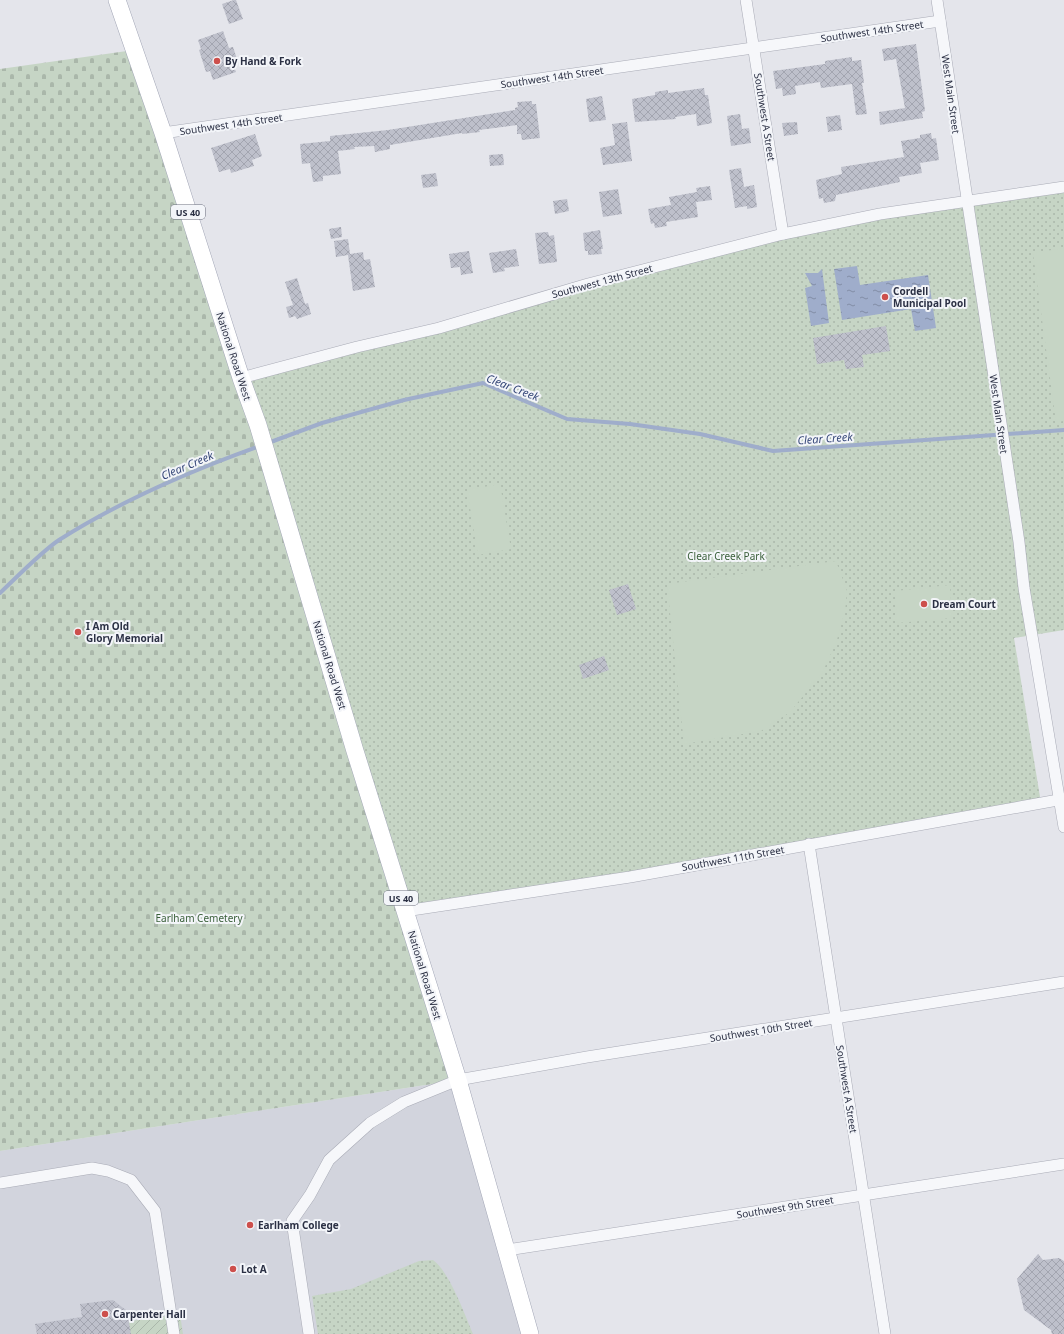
<svg xmlns="http://www.w3.org/2000/svg" width="1064" height="1334" font-family="'Noto Sans',sans-serif">
<defs>
<pattern id="grass-dots" width="8" height="8" patternUnits="userSpaceOnUse"><rect width="8" height="8" fill="#c6d5c5"/><path d="M2 2h.1M6 6h.1" fill="none" stroke="#aab7aa" stroke-width="1.8" stroke-linecap="round"/></pattern>
<pattern id="cemetery-stones" width="16" height="16" patternUnits="userSpaceOnUse"><rect width="16" height="16" fill="#c6d5c5"/><path d="M2 7V4a2 2 0 0 1 4 0v3zM10 15v-3a2 2 0 0 1 4 0v3z" fill="#aab7aa"/></pattern>
<pattern id="garden-furrows" width="10" height="10" patternUnits="userSpaceOnUse"><rect width="10" height="10" fill="#c6d5c5"/><path d="M-1 1l2-2M0 10L10 0M9 11l2-2" fill="none" stroke="#aab7aa"/></pattern>
<pattern id="water-ripples" width="26" height="14" patternUnits="userSpaceOnUse"><rect width="26" height="14" fill="#9fadcb"/><path d="M2 4q2-2 4 0t4 0M15 11q2-2 4 0t4 0" fill="none" stroke="#828da6"/></pattern>
<pattern id="building-cross-hatch" width="8" height="8" patternUnits="userSpaceOnUse"><rect width="8" height="8" fill="#bec0cb"/><path d="M0 0l8 8M0 8l8-8" fill="none" stroke="#a3a5b0"/></pattern>
</defs>
<rect width="100%" height="100%" fill="#e4e5eb"/>
<!-- built -->
<path fill="#d2d4dd" d="M 458,1080 L 530,1334 L 0,1334 L 0,1151 Z"/>
<!-- grass -->
<g fill="url(#grass-dots)">
<path d="M 1064,187 L 1064,630 L 1014,638 L 1041,803 L 405,911 L 241,378 L 783,234 Z"/>
<path d="M 433,1260 C 449,1271 465,1315 473,1334 L 318,1334 L 312,1296 L 351,1289 L 419,1261 Z"/>
</g>
<!-- cemetery -->
<path fill="url(#cemetery-stones)" d="M 134,50 L 458,1080 L 0,1151 L 0,69 Z"/>
<!-- garden -->
<path fill="url(#garden-furrows)" d="M 180,1314 L 183,1334 L 125,1334 L 124,1322 Z"/>
<!-- pitch -->
<g fill="#c6d5c5">
<path d="M 1064,248 L 1064,421 L 1056,422 L 1033,253 Z"/>
<path d="M 500,484 L 511,549 L 478,555 L 467,490 Z"/>
<path d="M 836,561 L 847,591 L 845,611 L 836,643 L 822,673 L 790,712 L 761,731 L 684,744 L 667,584 Z"/>
<path d="M 950,585 L 952,618 L 897,623 L 895,591 Z"/>
</g>
<!-- water -->
<g fill="url(#water-ripples)">
<path d="M 857,266 L 860,285 L 928,275 L 936,328 L 915,331 L 911,309 L 842,320 L 834,269 Z"/>
<path d="M 822,269 L 829,323 L 811,326 L 805,288 L 812,286 L 805,273 L 818,273 Z"/>
</g>
<g fill="none" stroke-linecap="round" stroke-linejoin="round">
<!-- stream -->
<g stroke="#9fadcb" stroke-width="4">
<path d="M 268,443 L 322,423 L 404,400 L 483,383 L 567,419 L 630,424 L 700,434 L 773,451 L 1064,430"/>
<path d="M 0,593 C 17,577 41,552 59,540 C 122,500 190,471 260,446"/>
</g>
</g>
<!-- building -->
<g fill="url(#building-cross-hatch)">
<path d="M 234,0 L 236,0 L 243,19 L 229,24 L 222,4 Z"/>
<path d="M 223,31 L 229,48 L 233,47 L 237,59 L 232,61 L 236,72 L 213,80 L 210,71 L 206,72 L 199,50 L 201,49 L 198,40 Z"/>
<path d="M 916,44 L 925,111 L 922,112 L 923,118 L 880,125 L 879,112 L 905,108 L 896,59 L 884,61 L 882,49 Z"/>
<path d="M 852,57 L 852,61 L 861,60 L 864,83 L 862,83 L 867,114 L 856,115 L 852,84 L 821,88 L 820,82 L 795,86 L 796,94 L 783,96 L 782,88 L 776,89 L 773,71 L 825,64 L 825,61 Z"/>
<path d="M 704,88 L 705,95 L 708,95 L 712,123 L 697,126 L 696,114 L 675,117 L 676,119 L 635,122 L 632,99 L 655,95 L 655,92 L 668,90 L 668,93 Z"/>
<path d="M 602,96 L 606,120 L 589,122 L 586,99 Z"/>
<path d="M 532,101 L 532,104 L 536,104 L 540,138 L 522,140 L 521,134 L 517,134 L 517,125 L 479,130 L 480,132 L 462,134 L 462,133 L 390,145 L 390,149 L 375,152 L 374,146 L 354,147 L 355,149 L 338,151 L 341,174 L 323,176 L 323,181 L 313,182 L 310,163 L 302,164 L 300,144 L 330,141 L 330,136 L 388,130 L 515,110 L 515,108 L 518,107 L 517,102 Z"/>
<path d="M 740,114 L 742,129 L 749,128 L 751,143 L 731,146 L 727,116 Z"/>
<path d="M 840,115 L 842,130 L 828,132 L 826,117 Z"/>
<path d="M 627,122 L 632,161 L 603,165 L 600,148 L 615,145 L 612,124 Z"/>
<path d="M 797,122 L 798,134 L 784,136 L 782,123 Z"/>
<path d="M 931,133 L 932,139 L 936,138 L 939,160 L 920,163 L 922,173 L 899,177 L 900,182 L 836,195 L 835,201 L 824,203 L 823,198 L 819,199 L 816,180 L 842,174 L 841,167 L 904,157 L 901,141 L 920,138 L 920,135 Z"/>
<path d="M 255,134 L 262,156 L 252,160 L 254,166 L 231,173 L 230,169 L 219,172 L 211,148 Z"/>
<path d="M 503,154 L 504,165 L 490,166 L 489,155 Z"/>
<path d="M 741,168 L 744,187 L 754,185 L 757,207 L 747,209 L 747,206 L 735,208 L 729,170 Z"/>
<path d="M 436,173 L 438,186 L 423,188 L 421,175 Z"/>
<path d="M 710,186 L 712,200 L 696,202 L 698,217 L 666,222 L 667,226 L 655,228 L 654,223 L 651,224 L 648,209 L 671,205 L 669,197 L 697,192 L 696,188 Z"/>
<path d="M 618,189 L 622,214 L 603,217 L 599,192 Z"/>
<path d="M 567,199 L 569,211 L 555,214 L 553,201 Z"/>
<path d="M 341,227 L 342,237 L 331,239 L 329,229 Z"/>
<path d="M 600,230 L 603,249 L 601,249 L 602,254 L 588,255 L 588,251 L 585,251 L 583,233 Z"/>
<path d="M 548,232 L 549,236 L 554,235 L 557,262 L 539,264 L 535,233 Z"/>
<path d="M 348,239 L 350,254 L 363,252 L 364,260 L 370,259 L 375,287 L 353,291 L 348,255 L 336,257 L 334,241 Z"/>
<path d="M 516,249 L 519,266 L 504,268 L 505,271 L 493,273 L 489,253 Z"/>
<path d="M 469,251 L 473,273 L 461,275 L 460,267 L 451,268 L 449,254 Z"/>
<path d="M 297,278 L 305,304 L 308,303 L 311,314 L 297,319 L 295,316 L 289,318 L 286,307 L 293,305 L 285,282 Z"/>
<path d="M 886,326 L 890,351 L 862,355 L 864,367 L 846,369 L 844,360 L 817,364 L 813,338 Z"/>
<path d="M 628,584 L 636,609 L 617,615 L 609,590 Z"/>
<path d="M 604,656 L 609,670 L 583,679 L 579,665 Z"/>
<path d="M 1038,1254 L 1043,1260 L 1059,1258 L 1064,1261 L 1064,1334 L 1052,1334 L 1051,1330 L 1024,1310 L 1017,1279 Z"/>
<path d="M 113,1300 L 127,1311 L 131,1334 L 37,1334 L 35,1324 L 82,1317 L 80,1304 Z"/>
</g>
<g fill="none" stroke-linecap="round" stroke-linejoin="round">
<!-- minor casing -->
<g stroke="#a9abb6" stroke-width="12">
<g id="minor">
<path d="M 746,0 L 783,234"/>
<path d="M 937,0 L 1019,542 L 1024,588 L 1064,827"/>
<path d="M 163,133 L 940,21"/>
<path d="M 241,378 L 357,347 L 439,328 L 588,284 L 783,234 L 880,214 L 1064,187"/>
<path d="M 809,844 L 885,1334"/>
<path d="M 405,911 L 630,877 L 1064,799"/>
<path d="M 0,1183 L 92,1168 L 108,1171 L 131,1180 L 155,1211 L 174,1334"/>
<path d="M 507,1250 L 1064,1164"/>
<path d="M 309,1334 L 292,1221 L 310,1195 L 329,1160 L 370,1123 L 404,1102 L 458,1080 L 587,1057 L 1064,982"/>
</g>
</g>
<!-- primary casing -->
<g stroke="#a3a7b7" stroke-width="18">
<path id="primary" d="M 117,0 L 163,133 L 241,378 L 258,425 L 355,751 L 458,1080 L 530,1334"/>
</g>
<!-- minor -->
<use href="#minor" stroke="#f6f7fa" stroke-width="11"/>
<!-- primary -->
<use href="#primary" stroke="#fff" stroke-width="17"/>
</g>
<!-- markers -->
<g fill="#cd4f4c" stroke="#f3f5f9" stroke-width="1.5">
<circle cx="217" cy="61" r="4"/>
<circle cx="885" cy="297" r="4"/>
<circle cx="924" cy="604" r="4"/>
<circle cx="78" cy="632" r="4"/>
<circle cx="250" cy="1225" r="4"/>
<circle cx="233" cy="1269" r="4"/>
<circle cx="105" cy="1314" r="4"/>
</g>
<g text-anchor="middle" dominant-baseline="central" stroke-width="4" stroke-linejoin="round" paint-order="stroke">
<!-- shield labels -->
<g fill="#f3f5f9" stroke="#676b7a" stroke-width="1">
<rect x="171" y="205" width="34" height="14" rx="3"/>
<rect x="384" y="891" width="34" height="14" rx="3"/>
</g>
<g font-size="9" font-weight="bold" fill="#2b3044">
<text x="188" y="212">US 40</text>
<text x="401" y="898">US 40</text>
</g>
<!-- street labels -->
<g font-size="10" fill="#2b3044" stroke="#f3f5f9">
<text transform="translate(872 31) rotate(-8)">Southwest 14th Street</text>
<text transform="translate(552 77) rotate(-8)">Southwest 14th Street</text>
<text transform="translate(951 94) rotate(82)">West Main Street</text>
<text transform="translate(765 117) rotate(81)">Southwest A Street</text>
<text transform="translate(231 124) rotate(-8)">Southwest 14th Street</text>
<text transform="translate(602 281) rotate(-15)">Southwest 13th Street</text>
<text transform="translate(234 356) rotate(72)">National Road West</text>
<text transform="translate(999 414) rotate(82)">West Main Street</text>
<text transform="translate(330 665) rotate(73)">National Road West</text>
<text transform="translate(733 858) rotate(-10)">Southwest 11th Street</text>
<text transform="translate(425 975) rotate(73)">National Road West</text>
<text transform="translate(761 1030) rotate(-9)">Southwest 10th Street</text>
<text transform="translate(847 1089) rotate(81)">Southwest A Street</text>
<text transform="translate(785 1207) rotate(-9)">Southwest 9th Street</text>
</g>
<!-- poi labels -->
<g font-size="10" font-weight="bold" fill="#2b3044" stroke="#f3f5f9" text-anchor="start">
<text x="225" y="61">By Hand &amp; Fork</text>
<text x="893" y="291">Cordell<tspan x="893" dy="12">Municipal Pool</tspan></text>
<text x="932" y="604">Dream Court</text>
<text x="86" y="626">I Am Old<tspan x="86" dy="12">Glory Memorial</tspan></text>
<text x="258" y="1225">Earlham College</text>
<text x="241" y="1269">Lot A</text>
<text x="113" y="1314">Carpenter Hall</text>
</g>
<!-- park labels -->
<g font-size="10" fill="#395f39" stroke="#f3f5f9">
<text x="726" y="556">Clear Creek Park</text>
<text x="199" y="918">Earlham Cemetery</text>
</g>
<!-- water labels -->
<g font-size="11" font-style="italic" fill="#354778" stroke="#f3f5f9">
<text transform="translate(513 387) rotate(21)">Clear Creek</text>
<text transform="translate(825 438) rotate(-4)">Clear Creek</text>
<text transform="translate(187 465) rotate(-23)">Clear Creek</text>
</g>
</g>
</svg>
